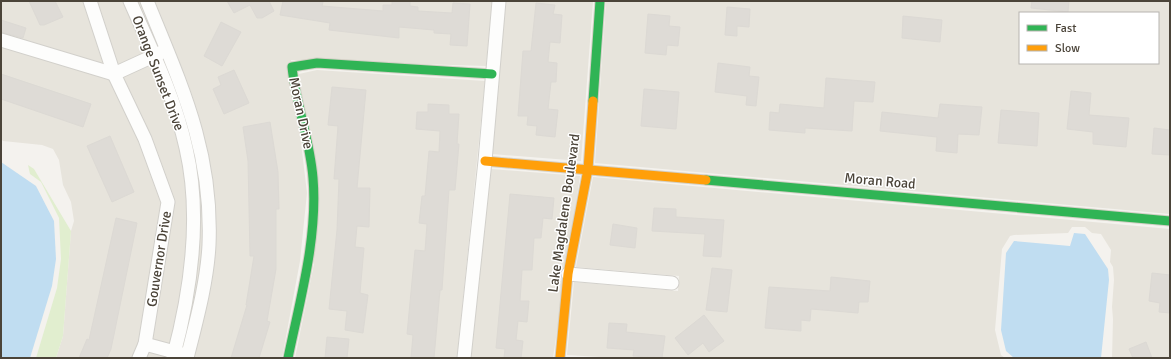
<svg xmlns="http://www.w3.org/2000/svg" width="1171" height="359" font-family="Signika,sans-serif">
<rect width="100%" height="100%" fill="#f4f2ee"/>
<!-- residential -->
<g fill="#e7e4dc" fill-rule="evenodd">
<path d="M 1,1 L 492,1 L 486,66 L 291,60 L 307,193 L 300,261 L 282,358 L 56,358 L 63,336 L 71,231 L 74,221 L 71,202 L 63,185 L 59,160 L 53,149 L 42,145 L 3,141 L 1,139 Z"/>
<path d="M 505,1 L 593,1 L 581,161 L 492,154 Z"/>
<path d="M 606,1 L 1170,1 L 1170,214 L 595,163 ZM 1020,13 L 1158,13 L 1158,63 L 1020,63 Z"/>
<path d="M 317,70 L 485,81 L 457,358 L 295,358 L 314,264 L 299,74 Z"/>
<path d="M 491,169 L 580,176 L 553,358 L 470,358 Z"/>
<path d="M 593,177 L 1170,229 L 1170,358 L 1112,358 L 1113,319 L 1112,307 L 1114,280 L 1113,267 L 1110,262 L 1111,250 L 1101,234 L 1092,233 L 1085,227 L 1072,227 L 1068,233 L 1014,235 L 1010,236 L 1002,249 L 995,330 L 1001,355 L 1005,358 L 616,358 L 567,355 L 574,282 L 678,291 L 679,276 L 576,267 Z"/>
</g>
<!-- green -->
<path fill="#e1eecf" d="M 28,165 L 34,169 L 71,231 L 63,336 L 56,358 L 36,358 L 57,288 L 61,259 L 59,218 L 41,182 L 30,174 Z"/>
<!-- water -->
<g fill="#c0ddf1">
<path d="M 1,162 L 36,186 L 54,221 L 56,259 L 52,286 L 30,358 L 1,358 Z"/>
<path d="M 1074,233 L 1085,234 L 1108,269 L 1109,280 L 1101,358 L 1014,358 L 1006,351 L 1001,330 L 1006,253 L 1014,241 L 1070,246 Z"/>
</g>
<!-- building -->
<g fill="#dedbd6" stroke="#dcd9d4">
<path d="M 29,1 L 55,1 L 63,17 L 44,25 L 40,25 Z"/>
<path d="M 227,1 L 269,1 L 274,11 L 262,18 L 257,18 L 250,5 L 234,13 Z"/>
<path d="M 283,1 L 314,1 L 323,2 L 322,6 L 383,11 L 383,5 L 392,5 L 392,1 L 410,1 L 410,6 L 418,7 L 418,11 L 452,13 L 453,3 L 470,4 L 467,46 L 450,45 L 451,34 L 434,33 L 434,30 L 399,27 L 399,38 L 329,30 L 330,23 L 280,15 Z"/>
<path d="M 1032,1 L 1069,1 L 1068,12 L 1031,8 Z"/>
<path d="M 536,3 L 555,5 L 553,14 L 562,15 L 560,43 L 550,42 L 548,62 L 557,63 L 556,82 L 551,82 L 548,109 L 558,110 L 555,137 L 536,135 L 537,126 L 527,125 L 528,116 L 518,116 L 523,51 L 531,51 Z"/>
<path d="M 727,7 L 750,9 L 749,27 L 737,26 L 737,36 L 725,35 Z"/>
<path d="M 648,14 L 670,16 L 669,26 L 680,27 L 678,46 L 667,45 L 666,55 L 645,53 Z"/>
<path d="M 903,16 L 942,20 L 940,42 L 902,38 Z"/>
<path d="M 1,20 L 26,28 L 23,38 L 1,32 Z"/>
<path d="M 221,22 L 241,32 L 222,66 L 204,56 Z"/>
<path d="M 718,63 L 750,67 L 749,76 L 759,77 L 756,106 L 746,105 L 747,96 L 715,92 Z"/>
<path d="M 234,70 L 249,103 L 224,114 L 213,89 L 221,85 L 218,77 Z"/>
<path d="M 1,74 L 91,104 L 83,127 L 1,99 Z"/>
<path d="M 826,78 L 875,82 L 873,102 L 854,101 L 852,131 L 805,128 L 805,133 L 769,130 L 770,112 L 779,113 L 780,104 L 824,108 Z"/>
<path d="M 332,87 L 366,90 L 357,188 L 370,188 L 369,227 L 357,226 L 355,247 L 364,248 L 360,293 L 368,295 L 363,333 L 345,330 L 347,311 L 329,309 L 337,230 L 339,179 L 334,179 L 338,126 L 328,125 Z"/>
<path d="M 644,89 L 679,92 L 676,129 L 641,126 Z"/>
<path d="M 1071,91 L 1091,93 L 1089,115 L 1129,118 L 1126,147 L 1093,144 L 1093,132 L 1067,129 Z"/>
<path d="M 428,104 L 449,105 L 449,114 L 459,114 L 457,144 L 459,144 L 455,190 L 449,190 L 442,290 L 440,290 L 434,358 L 411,358 L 413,335 L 407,334 L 415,250 L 425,251 L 427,224 L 419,223 L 422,196 L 425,196 L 429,151 L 439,152 L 440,131 L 416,129 L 417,112 L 428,112 Z"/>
<path d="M 940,104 L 982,107 L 979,135 L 958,134 L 957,153 L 936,151 L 937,137 L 880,131 L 882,112 L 938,118 Z"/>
<path d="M 1001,110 L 1039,113 L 1037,146 L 998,143 Z"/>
<path d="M 270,122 L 278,172 L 279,209 L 276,209 L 276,269 L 267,321 L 270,322 L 259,358 L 231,358 L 247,305 L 246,305 L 254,256 L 250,256 L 248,161 L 243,127 Z"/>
<path d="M 1154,128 L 1170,130 L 1170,155 L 1152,154 Z"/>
<path d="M 110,136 L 134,192 L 112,202 L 87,146 Z"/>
<path d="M 510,194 L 554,198 L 552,219 L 543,218 L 541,238 L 534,238 L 532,270 L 522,270 L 520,301 L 529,301 L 527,322 L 518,321 L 516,340 L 523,341 L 521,358 L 504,358 L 505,349 L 496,348 Z"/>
<path d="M 654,208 L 676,209 L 676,217 L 724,220 L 721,257 L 703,256 L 705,234 L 652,231 Z"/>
<path d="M 116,218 L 137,223 L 111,349 L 107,358 L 79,358 L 87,339 L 89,340 Z"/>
<path d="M 613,224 L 637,228 L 635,248 L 610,245 Z"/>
<path d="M 712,268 L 732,270 L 727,312 L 706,310 Z"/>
<path d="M 1152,273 L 1170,275 L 1170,313 L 1159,312 L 1160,303 L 1149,301 Z"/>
<path d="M 831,277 L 870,281 L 868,302 L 859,302 L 858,313 L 811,309 L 810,321 L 801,320 L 801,331 L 765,328 L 769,287 L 830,291 Z"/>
<path d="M 704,315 L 724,341 L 709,352 L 703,343 L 688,355 L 675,338 Z"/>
<path d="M 609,323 L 627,324 L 626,332 L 665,336 L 662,358 L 633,356 L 634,350 L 607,348 Z"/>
<path d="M 327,337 L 349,339 L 347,358 L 325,358 Z"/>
<path d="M 1146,342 L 1152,358 L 1133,358 L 1129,349 Z"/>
</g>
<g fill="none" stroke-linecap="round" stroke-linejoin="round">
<!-- street casing -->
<g stroke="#d2d0cb" stroke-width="15">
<g id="street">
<path d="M 90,1 L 114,74 L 145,139 L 168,202 L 145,344 L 139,358"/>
<path d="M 130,1 C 151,49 175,97 186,148 C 202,217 191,291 173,358"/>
<path d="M 147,1 C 181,85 213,151 209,245 C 207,283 196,322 187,358"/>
<path d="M 1,40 L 114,74"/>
<path d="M 114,74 L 162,52"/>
<path d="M 568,274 L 672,283"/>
<path d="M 145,344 L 182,354"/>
<path d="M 464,358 L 485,161 L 499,1"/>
</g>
</g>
<!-- fast casing -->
<g stroke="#d3cfc5" stroke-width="11">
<g id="fast">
<path d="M 593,101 L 600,1"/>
<path d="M 706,180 L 1170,221"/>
<path d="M 288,358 C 300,300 318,237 313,178 C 310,140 296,105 292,67 L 317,63 L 492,74"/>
</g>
</g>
<!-- slow casing -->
<g stroke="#d3cfc5" stroke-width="11">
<g id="slow">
<path d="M 485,161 L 706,180"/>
<path d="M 560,358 L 568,274 L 588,169 L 593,101"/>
</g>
</g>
<!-- street -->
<use href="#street" stroke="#fdfdfc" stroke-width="13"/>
<!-- fast -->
<use href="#fast" stroke="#30b455" stroke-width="9"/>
<!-- slow -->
<use href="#slow" stroke="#ff9f0a" stroke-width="9"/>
</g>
<g text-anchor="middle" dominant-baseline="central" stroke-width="3" stroke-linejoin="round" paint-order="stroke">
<!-- street labels -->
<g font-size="14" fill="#4b4439" stroke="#fff">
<text transform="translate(158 73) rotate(69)">Orange Sunset Drive</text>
<text transform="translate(301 113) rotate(78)">Moran Drive</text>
<text transform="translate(880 181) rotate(5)">Moran Road</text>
<text transform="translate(564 213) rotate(-82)">Lake Magdalene Boulevard</text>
<text transform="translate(159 259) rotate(-81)">Gouvernor Drive</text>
</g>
</g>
<!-- border -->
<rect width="1171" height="359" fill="none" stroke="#4b4439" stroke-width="4"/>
<!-- legend -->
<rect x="1019" y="12" width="140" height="52" fill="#ffffff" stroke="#b7b4b0"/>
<rect x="1027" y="25" width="20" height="6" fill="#30b455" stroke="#b7b4b0"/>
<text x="1055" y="32" font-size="12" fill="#4b4439">Fast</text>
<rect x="1027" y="45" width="20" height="6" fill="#ff9f0a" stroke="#b7b4b0"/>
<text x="1055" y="52" font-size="12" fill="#4b4439">Slow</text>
</svg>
